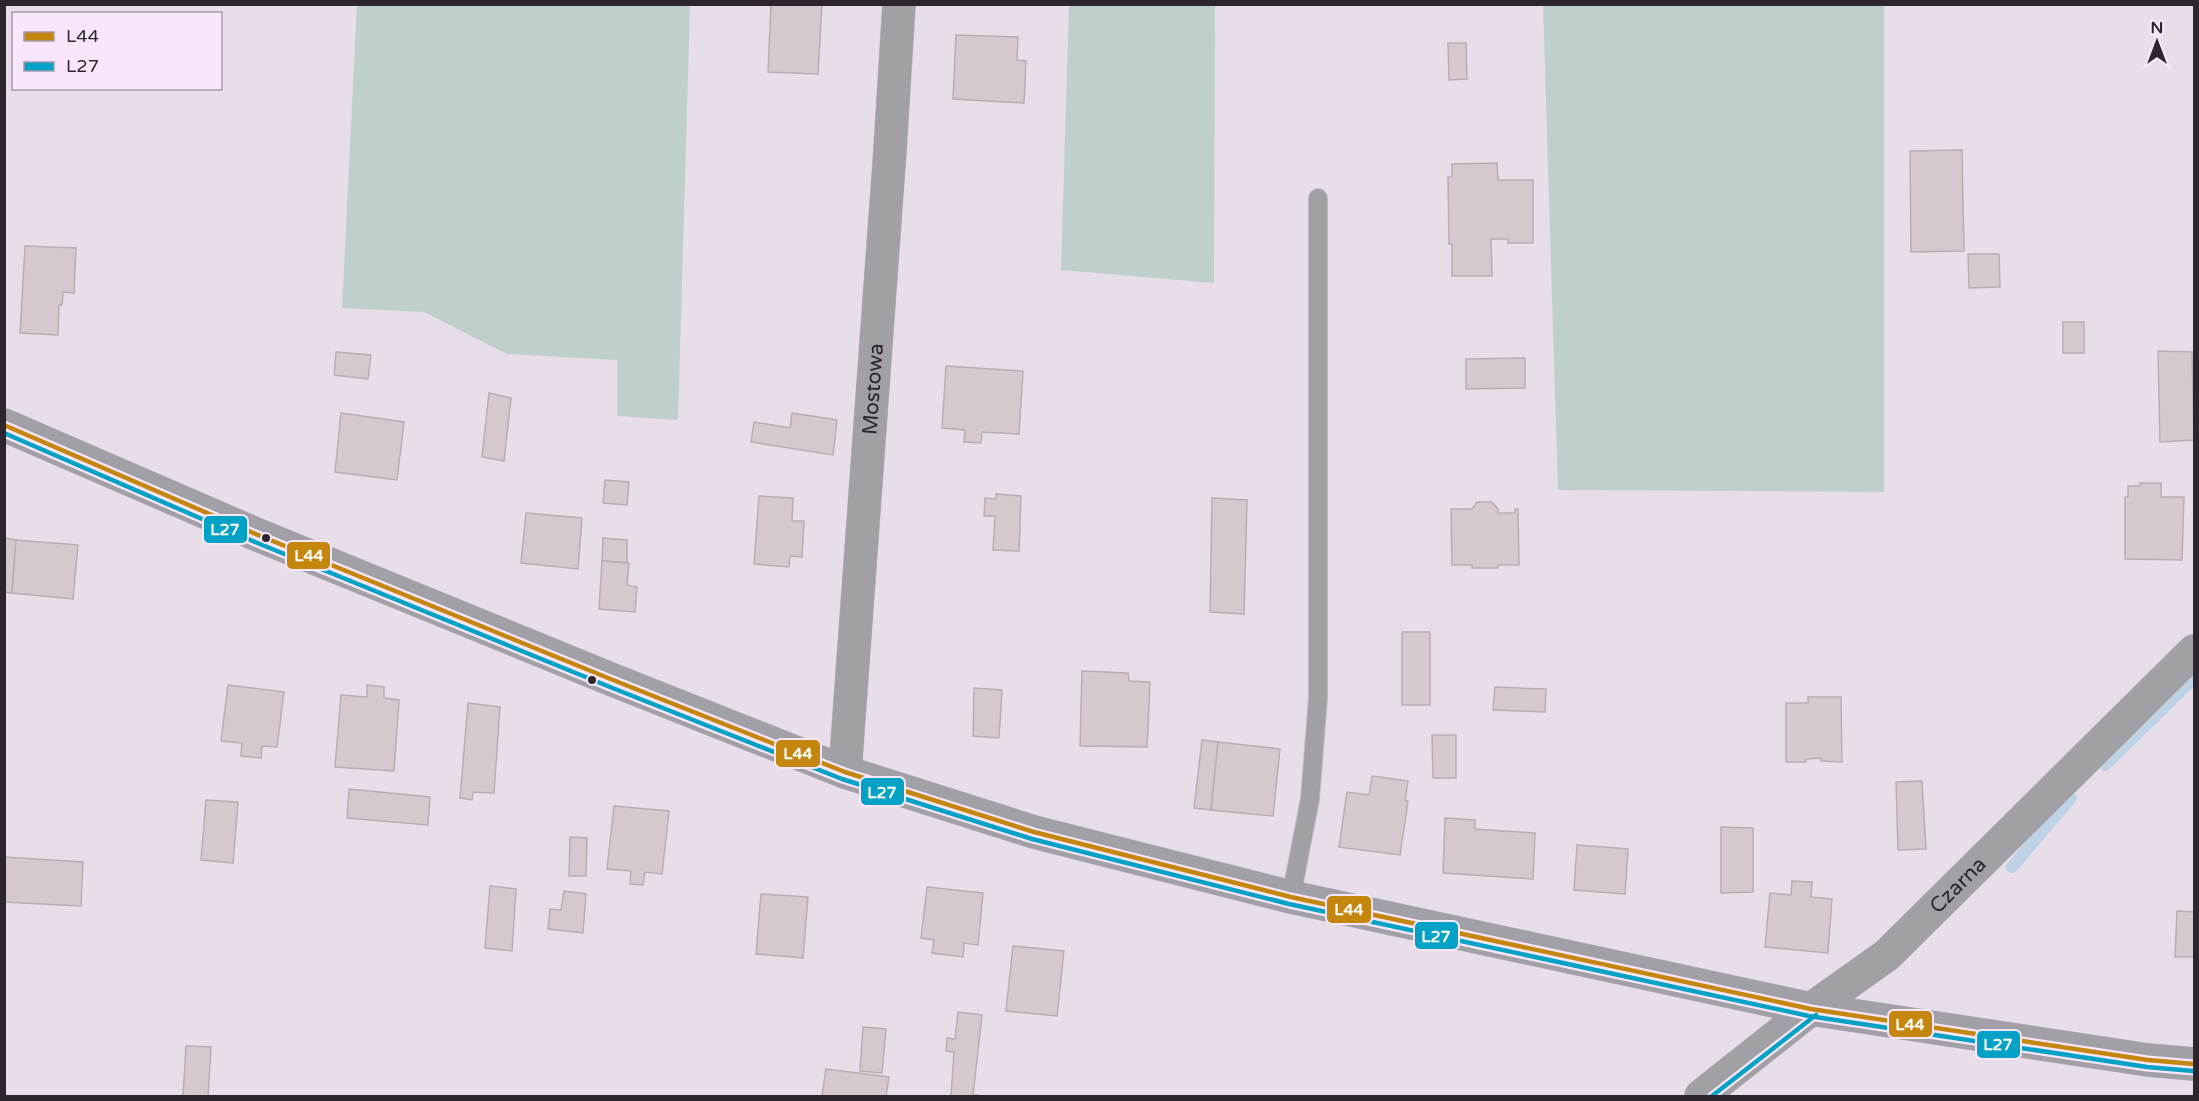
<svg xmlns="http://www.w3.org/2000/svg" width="2199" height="1101" font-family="'Varela Round',sans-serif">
<rect width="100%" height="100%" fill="#e8deea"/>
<!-- green -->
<g fill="#bfcfcb">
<path d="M 357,5 L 690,5 L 678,420 L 617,416 L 617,360 L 507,354 L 424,312 L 342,308 Z"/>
<path d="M 1069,5 L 1215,5 L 1214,283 L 1061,270 Z"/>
<path d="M 1543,5 L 1884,5 L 1884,492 L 1558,490 Z"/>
</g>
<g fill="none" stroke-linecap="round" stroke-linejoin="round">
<!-- stream -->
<g stroke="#bed2e6" stroke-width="12">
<path d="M 2105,765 L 2194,678"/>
<path d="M 2012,867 L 2071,798"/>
</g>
</g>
<!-- building -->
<g fill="#d5c9cd" stroke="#b8aeb2" stroke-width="1.5">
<path d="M 771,4 L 822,4 L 818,74 L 768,72 Z"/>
<path d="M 956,35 L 1018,37 L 1017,60 L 1026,61 L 1024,103 L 953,99 Z"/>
<path d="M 1448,43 L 1466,43 L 1467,79 L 1449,80 Z"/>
<path d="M 1962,150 L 1964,251 L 1911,252 L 1910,151 Z"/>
<path d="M 1497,163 L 1498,180 L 1533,180 L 1533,243 L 1508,243 L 1508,239 L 1491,239 L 1492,276 L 1452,276 L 1452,244 L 1449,244 L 1448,177 L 1452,177 L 1452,164 Z"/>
<path d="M 25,246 L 76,248 L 74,293 L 63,292 L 62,305 L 59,305 L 58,335 L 20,333 Z"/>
<path d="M 1968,254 L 1999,254 L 2000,287 L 1969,288 Z"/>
<rect x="2063" y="322" width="21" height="31"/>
<path d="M 2158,351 L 2192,352 L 2194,440 L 2160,442 Z"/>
<path d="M 336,352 L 371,355 L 368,379 L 334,375 Z"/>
<path d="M 1525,358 L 1525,388 L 1466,389 L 1466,359 Z"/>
<path d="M 946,366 L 1023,371 L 1019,434 L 982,432 L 981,443 L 964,442 L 965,430 L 942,428 Z"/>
<path d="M 489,393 L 511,398 L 504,461 L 482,457 Z"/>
<path d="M 341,413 L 404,422 L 397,480 L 335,472 Z"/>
<path d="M 792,413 L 837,420 L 833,455 L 751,442 L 754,422 L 790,428 Z"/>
<path d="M 605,480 L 629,482 L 627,505 L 603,503 Z"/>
<path d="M 2140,483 L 2161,483 L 2161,497 L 2184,497 L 2182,560 L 2125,559 L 2125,497 L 2128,497 L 2128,486 L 2140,486 Z"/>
<path d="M 996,494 L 1021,496 L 1019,551 L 993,550 L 995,516 L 984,516 L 985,498 L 996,499 Z"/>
<path d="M 759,496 L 793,498 L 792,521 L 804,521 L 802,557 L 790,556 L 789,567 L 754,564 Z"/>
<path d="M 1212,498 L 1247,500 L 1244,614 L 1210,612 Z"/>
<path d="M 1477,502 L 1492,502 L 1498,509 L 1498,513 L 1515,513 L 1515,509 L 1518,509 L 1519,565 L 1498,565 L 1498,568 L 1472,568 L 1472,565 L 1452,565 L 1451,509 L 1472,509 Z"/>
<path d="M 526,513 L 582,518 L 578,569 L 521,563 Z"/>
<path d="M 4,538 L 16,540 L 12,593 L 4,592 Z"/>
<path d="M 603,538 L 627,540 L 627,563 L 602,561 Z"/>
<path d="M 16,540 L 78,545 L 73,599 L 12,593 Z"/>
<path d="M 602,561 L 629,563 L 627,585 L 637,587 L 635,612 L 599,609 Z"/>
<rect x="1402" y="632" width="28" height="73"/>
<path d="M 1082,671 L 1128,673 L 1129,681 L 1150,682 L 1147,747 L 1080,746 Z"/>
<path d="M 228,685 L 284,692 L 277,747 L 262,746 L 261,758 L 241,756 L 242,743 L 221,741 Z"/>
<path d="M 367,685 L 384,687 L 384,698 L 399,700 L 394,771 L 335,767 L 341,695 L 367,697 Z"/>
<path d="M 1495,687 L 1546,689 L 1545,712 L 1493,710 Z"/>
<path d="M 974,688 L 1002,690 L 999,738 L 973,736 Z"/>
<path d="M 1808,697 L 1841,697 L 1842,762 L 1821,761 L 1821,758 L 1806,759 L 1806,762 L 1786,762 L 1786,703 L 1808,703 Z"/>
<path d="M 468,703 L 500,707 L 494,793 L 473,792 L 472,800 L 460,798 Z"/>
<path d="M 1432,735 L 1456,735 L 1456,778 L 1433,778 Z"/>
<path d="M 1202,740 L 1218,742 L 1211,810 L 1194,808 Z"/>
<path d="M 1218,742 L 1280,749 L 1273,816 L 1211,810 Z"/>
<path d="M 1372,776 L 1408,781 L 1405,801 L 1408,801 L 1400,855 L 1339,847 L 1347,792 L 1369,795 Z"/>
<path d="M 1922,781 L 1926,849 L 1898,850 L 1896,782 Z"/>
<path d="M 349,789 L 430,797 L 428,825 L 347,818 Z"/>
<path d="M 206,800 L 238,802 L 233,863 L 201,860 Z"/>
<path d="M 614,806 L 669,811 L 662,874 L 645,872 L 643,885 L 630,884 L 631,871 L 607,869 Z"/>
<path d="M 1445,818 L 1475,820 L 1475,829 L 1535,833 L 1533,879 L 1443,873 Z"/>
<path d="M 1721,827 L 1753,828 L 1753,892 L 1721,893 Z"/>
<path d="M 570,837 L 587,838 L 586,876 L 569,876 Z"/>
<path d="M 1577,845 L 1628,849 L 1625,894 L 1574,890 Z"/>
<path d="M 4,857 L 83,862 L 81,906 L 4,902 Z"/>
<path d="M 1792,881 L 1812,882 L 1811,897 L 1832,899 L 1828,953 L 1765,947 L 1770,893 L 1791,895 Z"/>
<path d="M 490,886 L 516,889 L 512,951 L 485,948 Z"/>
<path d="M 927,887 L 983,893 L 978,945 L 964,943 L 963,957 L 932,953 L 934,940 L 921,938 Z"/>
<path d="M 564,891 L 586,894 L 583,933 L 548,929 L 550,909 L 561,910 Z"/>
<path d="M 761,894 L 808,897 L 803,958 L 756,954 Z"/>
<path d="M 2177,911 L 2194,912 L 2194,957 L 2175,957 Z"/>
<path d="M 1013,946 L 1064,951 L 1057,1016 L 1006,1011 Z"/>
<path d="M 958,1012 L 982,1015 L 973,1095 L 978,1095 L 978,1096 L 951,1096 L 954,1052 L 946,1051 L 947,1038 L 955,1039 Z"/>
<path d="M 863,1027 L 886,1029 L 882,1073 L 860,1071 Z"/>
<path d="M 186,1046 L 211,1047 L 208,1096 L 183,1096 Z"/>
<path d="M 826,1069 L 889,1077 L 886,1096 L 822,1096 Z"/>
</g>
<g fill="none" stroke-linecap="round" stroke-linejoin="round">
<!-- lane casing -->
<g stroke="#c2bac4" stroke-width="20">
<path id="lane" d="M 1291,897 L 1310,799 L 1318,698 L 1318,198"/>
</g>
<!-- street casing -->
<g stroke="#c2bac4" stroke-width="34">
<g id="street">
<path id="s1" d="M 845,772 L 890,150 L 899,4"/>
<path id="s2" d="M 1701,1096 L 1811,1009 L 1887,955 L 2194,651"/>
</g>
</g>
<!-- secondary casing -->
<g stroke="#c2bac4" stroke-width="34">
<path id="secondary" d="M 4,425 L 258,535 L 613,680 L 845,772 L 1034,832 L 1291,897 L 1811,1009 L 2148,1060 L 2194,1064"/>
</g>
<!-- lane -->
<use href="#lane" stroke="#a1a1a5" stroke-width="18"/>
<!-- street -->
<use href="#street" stroke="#a1a1a5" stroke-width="33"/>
<!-- secondary -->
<use href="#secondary" stroke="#a0a0a6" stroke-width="33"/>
<!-- bus-1 casing -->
<g stroke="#f9e6fc" stroke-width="9">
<path id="bus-1" d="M 4,425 L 258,535 L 613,680 L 845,772 L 1034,832 L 1291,897 L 1811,1009 L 2148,1060 L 2194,1064"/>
</g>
<!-- bus-2 casing -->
<g stroke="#f9e6fc" stroke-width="9">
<g id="bus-2">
<path d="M 4,433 L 255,542 L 610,687 L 842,779 L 1032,839 L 1289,904 L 1809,1016 L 2147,1067 L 2193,1071"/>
<path d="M 1712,1096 L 1816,1015"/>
</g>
</g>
<!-- bus-1 -->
<use href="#bus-1" stroke="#c4860c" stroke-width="4.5"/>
<!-- bus-2 -->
<use href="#bus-2" stroke="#02a2c6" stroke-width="4.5"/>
</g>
<!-- markers -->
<g fill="#2c252e" stroke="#f9e6fc" stroke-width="2">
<circle cx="266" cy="538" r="5"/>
<circle cx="592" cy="680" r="5"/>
</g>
<g text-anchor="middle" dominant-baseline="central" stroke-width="4.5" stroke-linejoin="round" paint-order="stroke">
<!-- street labels -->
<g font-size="21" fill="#2c252e" stroke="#f9e6fc">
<text stroke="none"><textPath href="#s1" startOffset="384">Mostowa</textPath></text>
<text stroke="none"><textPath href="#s2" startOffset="333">Czarna</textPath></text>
</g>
</g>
<g stroke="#f9e6fc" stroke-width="2">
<rect x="203" y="515" width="45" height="29" rx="6" fill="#02a2c6"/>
<rect x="286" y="541" width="45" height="29" rx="6" fill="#c4860c"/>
<rect x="775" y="739" width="46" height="29" rx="6" fill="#c4860c"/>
<rect x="860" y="777" width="45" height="29" rx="6" fill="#02a2c6"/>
<rect x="1326" y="895" width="46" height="29" rx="6" fill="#c4860c"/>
<rect x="1414" y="921" width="45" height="29" rx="6" fill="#02a2c6"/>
<rect x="1888" y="1010" width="45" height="28" rx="6" fill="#c4860c"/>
<rect x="1976" y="1030" width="45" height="29" rx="6" fill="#02a2c6"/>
</g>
<g font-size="16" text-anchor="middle" font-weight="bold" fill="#fff">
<text x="225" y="535">L27</text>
<text x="309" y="561">L44</text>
<text x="798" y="759">L44</text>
<text x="882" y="798">L27</text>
<text x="1349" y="915">L44</text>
<text x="1436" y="942">L27</text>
<text x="1910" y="1030">L44</text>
<text x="1998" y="1050">L27</text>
</g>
<!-- border -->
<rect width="2199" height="1101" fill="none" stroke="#2c252e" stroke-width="12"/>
<!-- legend -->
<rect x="12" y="12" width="210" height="78" fill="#f9e6fc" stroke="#a799aa" stroke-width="1.5"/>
<rect x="24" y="32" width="30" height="9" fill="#c4860c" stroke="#a799aa" stroke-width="1.5"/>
<text x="66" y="42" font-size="18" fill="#2c252e">L44</text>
<rect x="24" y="62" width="30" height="9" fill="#02a2c6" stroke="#a799aa" stroke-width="1.5"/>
<text x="66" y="72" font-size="18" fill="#2c252e">L27</text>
<!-- north arrow -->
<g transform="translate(2157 42)" stroke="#f9e6fc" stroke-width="4.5" paint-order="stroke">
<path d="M0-4.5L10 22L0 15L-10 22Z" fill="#2c252e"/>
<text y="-9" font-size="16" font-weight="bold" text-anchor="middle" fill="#2c252e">N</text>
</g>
</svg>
